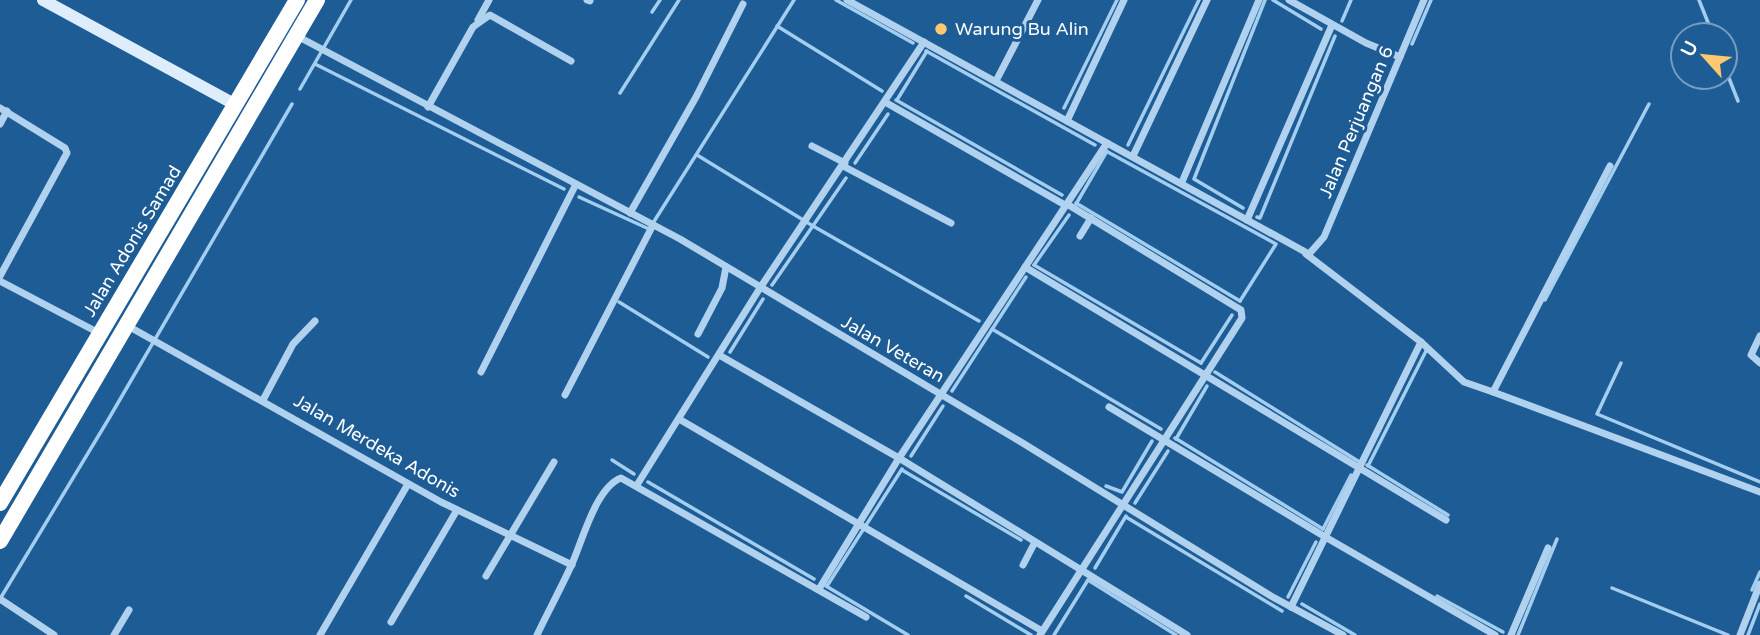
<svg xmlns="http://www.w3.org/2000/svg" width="1760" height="635" font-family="'Varela Round',sans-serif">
<rect width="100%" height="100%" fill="#1d5c95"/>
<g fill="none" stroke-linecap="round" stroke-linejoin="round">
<!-- stream -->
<g stroke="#a4cef0" stroke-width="3.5">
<path d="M 836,0 L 913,43"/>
<path d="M 1273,0 L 1321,29"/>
<path d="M 1699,0 L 1713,35"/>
<path d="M 652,12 L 660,0"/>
<path d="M 1342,21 L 1351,0"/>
<path d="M 777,26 L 882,91"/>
<path d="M 1412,44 L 1431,0"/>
<path d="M 926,51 L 1095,145"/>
<path d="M 315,64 L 564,189"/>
<path d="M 1725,68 L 1738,101"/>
<path d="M 300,89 L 351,0"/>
<path d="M 620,93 L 679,0"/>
<path d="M 896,100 L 1062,195"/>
<path d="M 897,100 L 927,51"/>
<path d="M 1064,108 L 1117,0"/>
<path d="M 1128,145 L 1199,0"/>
<path d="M 1106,151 L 1276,244 L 1240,301"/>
<path d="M 697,155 L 813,226 L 979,321"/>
<path d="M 855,163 L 888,114"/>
<path d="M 579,197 L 649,229"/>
<path d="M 1076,203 L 1240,301"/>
<path d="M 1076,204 L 1107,151"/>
<path d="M 1243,208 L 1194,179 L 1265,0"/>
<path d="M 1257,217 L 1260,218 L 1335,36"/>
<path d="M 653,223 L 794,0"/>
<path d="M 1034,265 L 1201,363"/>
<path d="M 1034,265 L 1069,215"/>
<path d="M 772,285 L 846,178"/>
<path d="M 1545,300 L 1649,104"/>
<path d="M 619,302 L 708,357"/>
<path d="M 992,329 L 1161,429"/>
<path d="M 730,352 L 763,299"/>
<path d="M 1201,363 L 1232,315"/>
<path d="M 1621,363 L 1597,414 L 1760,482"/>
<path d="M 1215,372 L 1358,461"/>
<path d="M 952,391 L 1026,277"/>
<path d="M 1175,438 L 1323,529"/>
<path d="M 1176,439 L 1207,386"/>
<path d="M 911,456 L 943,406"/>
<path d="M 612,460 L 634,474"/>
<path d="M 1367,465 L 1448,515"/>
<path d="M 1368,466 L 1427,349"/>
<path d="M 902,470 L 1021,540"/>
<path d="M 648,482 L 814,579"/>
<path d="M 1106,486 L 1122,492 L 1152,441"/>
<path d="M 1135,503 L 1168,451"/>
<path d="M 1126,517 L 1282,611"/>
<path d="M 1323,529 L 1351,475"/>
<path d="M 1095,568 L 1126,516"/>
<path d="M 1088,580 L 1176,635"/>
<path d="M 826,586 L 908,635"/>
<path d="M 827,586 L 902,469"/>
<path d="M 1612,588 L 1728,635"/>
<path d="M 1752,590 L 1760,572"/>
<path d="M 966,596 L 1031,635"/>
<path d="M 1437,596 L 1503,632"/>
<path d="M 1288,597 L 1316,542"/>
<path d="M 0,599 L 108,420 L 292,104"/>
<path d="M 1302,604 L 1355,635"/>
<path d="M 1054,635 L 1088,580"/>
<path d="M 1518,635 L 1557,539"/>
<path d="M 1748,635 L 1760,604"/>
</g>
<!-- street -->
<g stroke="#b0d2ef" stroke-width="7">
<path d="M 587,0 L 590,1"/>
<path d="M 847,0 L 1309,254 L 1324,237 L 1424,0"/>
<path d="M 1289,0 L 1366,43 L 1400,57"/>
<path d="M 478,20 L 489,0"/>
<path d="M 297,36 L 680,239 L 1021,442 L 1271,596 L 1343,635"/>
<path d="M 996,81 L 1038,0"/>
<path d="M 885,102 L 1065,205"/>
<path d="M 428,107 L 473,27 L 490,15 L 571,61"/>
<path d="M 0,108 L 65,148 L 67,153 L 0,276"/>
<path d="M 1067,121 L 1124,0"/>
<path d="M 0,124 L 7,111"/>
<path d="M 812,146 L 845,163"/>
<path d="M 1133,156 L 1207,0"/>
<path d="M 843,166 L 951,223"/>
<path d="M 1182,182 L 1259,0"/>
<path d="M 630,213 L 696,97 L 743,4"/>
<path d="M 1247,220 L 1332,25"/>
<path d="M 1080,236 L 1091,218"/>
<path d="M 1306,254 L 1421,342 L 1464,382 L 1493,392 L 1610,166"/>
<path d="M 1025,267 L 1446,520"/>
<path d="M 0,281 L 99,333"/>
<path d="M 128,326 L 441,502 L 572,565"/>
<path d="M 698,334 L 722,288 L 726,267"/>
<path d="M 1760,336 L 1751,355 L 1760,363"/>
<path d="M 719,355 L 899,458 L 1187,635"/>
<path d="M 481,372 L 575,186"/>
<path d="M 1493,392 L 1760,492"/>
<path d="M 565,395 L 653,225"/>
<path d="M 263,400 L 293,344 L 315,321"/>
<path d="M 1109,407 L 1327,538 L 1495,635"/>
<path d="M 679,419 L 1042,631"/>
<path d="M 637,485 L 760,288 L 924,42"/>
<path d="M 1023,565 L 1035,542"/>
<path d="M 486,576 L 554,462"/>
<path d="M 819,589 L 899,458 L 1107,143"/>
<path d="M 0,599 L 54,635"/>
<path d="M 1291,607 L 1421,342"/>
<path d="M 391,622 L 457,510"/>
<path d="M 114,635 L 129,610"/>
<path d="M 320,635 L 408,484"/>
<path d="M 537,635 C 548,612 560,590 571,566 C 582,543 595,488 621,478 L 866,617"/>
<path d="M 1040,635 L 1242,318 L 1241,310 L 1067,204"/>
<path d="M 1511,635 L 1548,548"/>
<path d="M 1740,635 L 1760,584"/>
</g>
<!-- secondary -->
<path stroke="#ddedfb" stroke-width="12" d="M 43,0 L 236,105"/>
<!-- highway -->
<g stroke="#fff" stroke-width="16">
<path d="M 0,503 L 297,0"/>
<path d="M 0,541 L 317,0"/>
</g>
</g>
<!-- markers -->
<circle fill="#fec86f" stroke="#1d5c95" stroke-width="2.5" cx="941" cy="29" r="7"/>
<g text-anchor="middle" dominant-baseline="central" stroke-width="6" stroke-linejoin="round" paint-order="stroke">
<!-- poi labels -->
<g font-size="18" fill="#fff" stroke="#1d5c95" text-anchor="start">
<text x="955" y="29">Warung Bu Alin</text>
</g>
<!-- street labels -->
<g font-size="18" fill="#fff" stroke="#1d5c95">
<text transform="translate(1356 122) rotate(-67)">Jalan Perjuangan 6</text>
<text transform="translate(132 241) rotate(-59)">Jalan Adonis Samad</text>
<text transform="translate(893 349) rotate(30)">Jalan Veteran</text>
<text transform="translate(377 446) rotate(30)">Jalan Merdeka Adonis</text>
</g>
</g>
<!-- north arrow -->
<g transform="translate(1704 56) rotate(297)"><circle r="33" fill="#1d5c95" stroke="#779dbf" stroke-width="2"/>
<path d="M0-5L12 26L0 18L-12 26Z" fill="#fec86f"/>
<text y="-10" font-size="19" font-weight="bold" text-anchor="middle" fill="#ffffff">U</text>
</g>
</svg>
